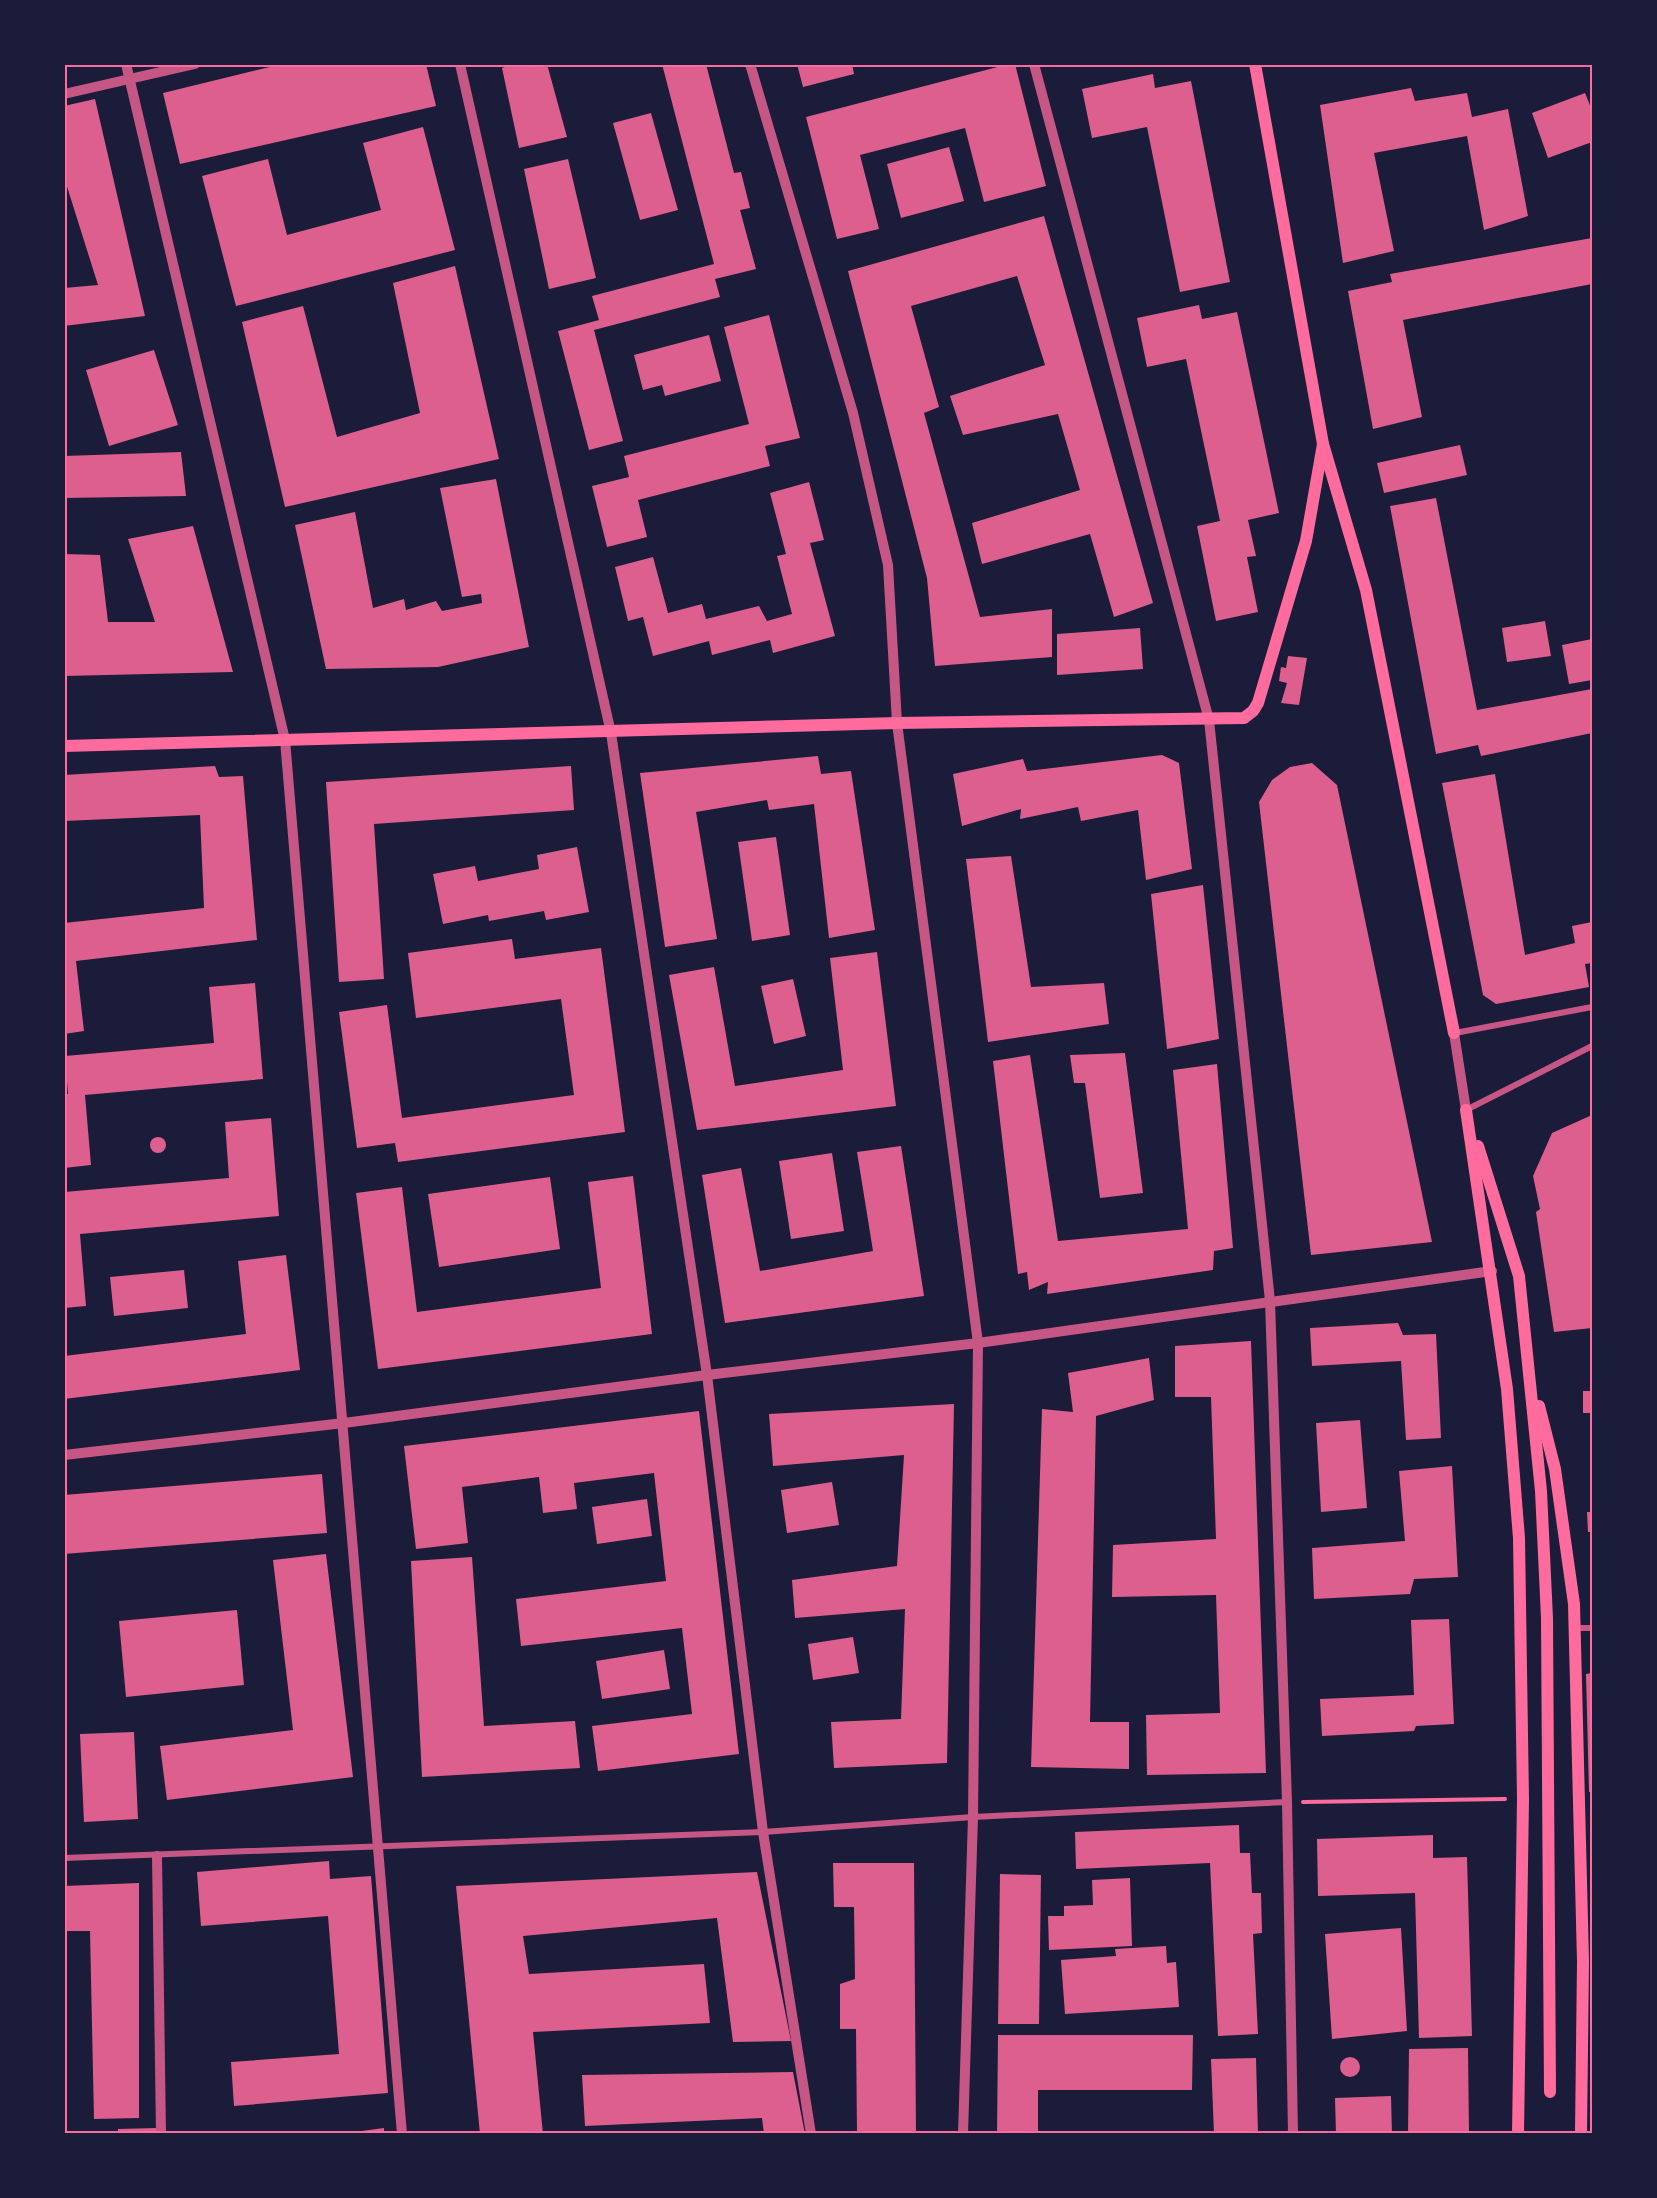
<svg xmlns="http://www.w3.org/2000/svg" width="1657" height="2198" font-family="'DejaVu Sans',sans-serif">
<rect width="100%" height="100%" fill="#1b1b3a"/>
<!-- building -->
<g fill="#dd5f8e">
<path d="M 282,64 L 426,64 L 436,106 L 180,164 L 163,93 Z"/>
<path d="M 511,64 L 547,64 L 567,137 L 519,148 L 502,68 Z"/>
<path d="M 662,64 L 706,64 L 734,173 L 741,172 L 750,208 L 740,210 L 756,269 L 715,279 L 720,297 L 594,330 L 623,441 L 589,450 L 558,331 L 599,320 L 592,296 L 714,264 Z"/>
<path d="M 797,64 L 852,64 L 854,74 L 803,87 Z"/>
<path d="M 1009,64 L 1015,64 L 1046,186 L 984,202 L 965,128 L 860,155 L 879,229 L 837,239 L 806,117 Z"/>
<path d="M 1153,74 L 1155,88 L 1191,81 L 1230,282 L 1180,292 L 1147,127 L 1092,138 L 1082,89 Z"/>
<path d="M 1411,88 L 1415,101 L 1467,93 L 1472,117 L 1508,109 L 1528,216 L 1484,230 L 1467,136 L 1374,153 L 1394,251 L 1343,263 L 1320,105 Z"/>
<path d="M 1585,93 L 1592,110 L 1592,142 L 1548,158 L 1532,113 Z"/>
<path d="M 95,99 L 145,316 L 64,326 L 64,288 L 98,285 L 64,177 L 64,106 Z"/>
<path d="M 651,113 L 678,210 L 640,220 L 613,123 Z"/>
<path d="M 423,127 L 455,250 L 236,306 L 202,176 L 268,159 L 287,235 L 381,210 L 363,143 Z"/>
<path d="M 949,147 L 964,201 L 901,218 L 887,164 Z"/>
<path d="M 568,159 L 596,278 L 549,289 L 524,169 Z"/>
<path d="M 1044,216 L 1153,603 L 1114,617 L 1090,534 L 982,564 L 972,523 L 1080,490 L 1058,414 L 963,435 L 950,396 L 1045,365 L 1017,276 L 911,306 L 939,407 L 924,413 L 980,617 L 1052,609 L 1052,657 L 935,666 L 927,578 L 848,271 Z"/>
<path d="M 1592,238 L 1592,284 L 1403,320 L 1422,417 L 1373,429 L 1348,291 L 1392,282 L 1390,274 Z"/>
<path d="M 455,266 L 499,459 L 285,507 L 242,322 L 303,306 L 337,437 L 420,413 L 393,283 Z"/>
<path d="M 1199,305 L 1202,319 L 1237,312 L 1279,513 L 1248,520 L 1256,556 L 1247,557 L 1258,612 L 1216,621 L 1197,526 L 1220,521 L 1186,359 L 1147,367 L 1137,318 Z"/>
<path d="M 769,315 L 800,438 L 765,446 L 770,466 L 638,500 L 647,537 L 607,547 L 592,486 L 629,477 L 624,456 L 749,424 L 724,327 Z"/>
<path d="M 709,335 L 721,381 L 665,396 L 662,385 L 643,390 L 634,355 Z"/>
<path d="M 154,350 L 178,425 L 109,446 L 86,370 Z"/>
<path d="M 1460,445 L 1467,475 L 1384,493 L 1377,463 Z"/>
<path d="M 181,452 L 186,496 L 64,498 L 64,456 Z"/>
<path d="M 496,479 L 529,647 L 438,667 L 326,669 L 295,525 L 355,512 L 373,608 L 404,599 L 406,610 L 436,601 L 442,611 L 482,603 L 481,594 L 462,597 L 440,488 Z"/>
<path d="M 809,482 L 824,540 L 810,543 L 835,636 L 773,653 L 770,640 L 712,655 L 709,641 L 653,656 L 643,617 L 628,621 L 615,567 L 653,557 L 668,613 L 702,604 L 706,619 L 759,606 L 767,621 L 792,614 L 777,556 L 786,554 L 770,493 Z"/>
<path d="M 1436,498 L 1477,710 L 1592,689 L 1592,733 L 1481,756 L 1478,745 L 1436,754 L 1390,506 Z"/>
<path d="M 193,526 L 233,672 L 64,676 L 64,554 L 100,555 L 108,622 L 155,622 L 128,539 Z"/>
<path d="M 1545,621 L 1551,656 L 1507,662 L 1502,628 Z"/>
<path d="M 1140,628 L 1143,669 L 1057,675 L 1057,634 Z"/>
<path d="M 1592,639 L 1592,680 L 1569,684 L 1562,645 Z"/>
<path d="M 1288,656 L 1307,658 L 1299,705 L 1281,703 L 1287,683 L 1279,681 L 1281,667 L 1286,668 Z"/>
<path d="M 1162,755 L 1179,763 L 1192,869 L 1146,880 L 1138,810 L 1081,821 L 1078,807 L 1020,819 L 1021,809 L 962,826 L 953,774 L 1023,759 L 1027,771 Z"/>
<path d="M 818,756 L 821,774 L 851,771 L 875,930 L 829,938 L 814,804 L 769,810 L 767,800 L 696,812 L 717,939 L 665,947 L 640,773 Z"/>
<path d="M 1312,763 L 1337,785 L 1432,1242 L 1311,1255 L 1259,802 L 1272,780 L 1290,767 Z"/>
<path d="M 215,766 L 219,777 L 243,776 L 257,940 L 76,961 L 84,1031 L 64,1034 L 64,923 L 204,908 L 200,815 L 64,821 L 64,775 Z"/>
<path d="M 571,766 L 574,810 L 374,824 L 384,979 L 339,982 L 326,782 Z"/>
<path d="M 1495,774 L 1525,955 L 1575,943 L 1572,926 L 1592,922 L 1592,963 L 1585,964 L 1589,987 L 1496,1004 L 1483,995 L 1442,783 Z"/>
<path d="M 776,837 L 790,935 L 752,941 L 738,842 Z"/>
<path d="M 577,847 L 589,912 L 546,920 L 544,911 L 489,921 L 488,915 L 443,924 L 433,874 L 475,866 L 478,881 L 539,869 L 537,855 Z"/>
<path d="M 1011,856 L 1031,987 L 1104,983 L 1109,1024 L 988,1042 L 966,859 Z"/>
<path d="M 1203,885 L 1219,1039 L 1167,1049 L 1151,894 Z"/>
<path d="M 512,939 L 515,959 L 601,948 L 625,1132 L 398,1162 L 395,1143 L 357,1148 L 339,1012 L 387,1005 L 402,1118 L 574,1095 L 561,999 L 416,1018 L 408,953 Z"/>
<path d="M 877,952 L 896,1106 L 697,1130 L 669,975 L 714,967 L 735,1086 L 843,1070 L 830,958 Z"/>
<path d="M 793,979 L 806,1036 L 774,1044 L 761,986 Z"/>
<path d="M 255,983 L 263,1079 L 85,1095 L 91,1165 L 64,1168 L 64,1094 L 68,1094 L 65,1056 L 214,1043 L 209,987 Z"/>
<path d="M 1125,1053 L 1143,1193 L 1100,1198 L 1085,1083 L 1074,1083 L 1070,1055 Z"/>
<path d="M 1030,1055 L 1058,1241 L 1188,1229 L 1173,1070 L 1217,1064 L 1233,1248 L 1214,1251 L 1213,1270 L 1047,1294 L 1048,1282 L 1029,1290 L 1027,1272 L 1018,1274 L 993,1061 Z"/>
<path d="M 1592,1115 L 1592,1328 L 1554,1332 L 1536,1212 L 1540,1209 L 1533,1176 L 1552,1133 Z"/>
<path d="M 271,1118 L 279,1216 L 80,1234 L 86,1306 L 64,1308 L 64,1192 L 229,1178 L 225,1122 Z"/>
<circle cx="158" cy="1145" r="8"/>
<path d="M 901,1146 L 924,1296 L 725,1323 L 702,1175 L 741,1168 L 760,1271 L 873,1251 L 857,1152 Z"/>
<path d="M 832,1153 L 844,1231 L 791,1239 L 779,1161 Z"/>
<path d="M 633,1176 L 652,1334 L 378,1369 L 356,1193 L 402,1187 L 417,1312 L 601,1288 L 588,1182 Z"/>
<path d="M 550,1177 L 560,1249 L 439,1267 L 428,1194 Z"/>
<path d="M 286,1255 L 300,1370 L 64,1399 L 64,1356 L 246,1334 L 238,1261 Z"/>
<path d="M 184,1270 L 188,1308 L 114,1316 L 110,1277 Z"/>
<path d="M 1398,1323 L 1403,1335 L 1436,1334 L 1441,1438 L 1406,1440 L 1401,1361 L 1312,1366 L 1310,1328 Z"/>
<path d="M 1251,1341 L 1266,1773 L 1147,1775 L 1146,1715 L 1220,1713 L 1216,1595 L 1112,1597 L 1113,1545 L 1216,1539 L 1211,1397 L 1175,1397 L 1175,1346 Z"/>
<path d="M 1149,1358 L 1154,1400 L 1096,1416 L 1090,1722 L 1129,1722 L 1129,1769 L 1031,1767 L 1042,1409 L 1073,1412 L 1068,1373 Z"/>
<rect x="1583" y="1391" width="9" height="22"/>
<path d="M 954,1404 L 947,1763 L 834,1768 L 831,1722 L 901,1719 L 905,1609 L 795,1618 L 792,1580 L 897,1566 L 904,1455 L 773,1466 L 769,1414 Z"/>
<path d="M 699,1411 L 739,1754 L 598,1771 L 592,1726 L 692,1714 L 682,1628 L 521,1646 L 516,1599 L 666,1581 L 654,1473 L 574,1483 L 577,1509 L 543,1513 L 539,1477 L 462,1487 L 468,1543 L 416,1549 L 404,1446 Z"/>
<path d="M 1360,1420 L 1367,1508 L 1321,1512 L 1316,1423 Z"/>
<path d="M 1452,1466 L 1458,1577 L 1414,1579 L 1410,1594 L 1314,1599 L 1312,1548 L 1405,1541 L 1399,1471 Z"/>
<path d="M 322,1474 L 327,1533 L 64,1554 L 64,1495 Z"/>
<path d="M 832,1482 L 839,1525 L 787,1533 L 781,1490 Z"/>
<path d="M 647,1499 L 652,1536 L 597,1544 L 592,1507 Z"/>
<path d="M 1587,1512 L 1592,1512 L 1592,1532 L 1588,1532 Z"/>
<path d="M 326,1554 L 353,1777 L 167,1800 L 160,1746 L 293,1730 L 273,1560 Z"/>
<path d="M 472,1557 L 484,1726 L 575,1721 L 580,1768 L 422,1777 L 411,1561 Z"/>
<path d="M 237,1610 L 244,1685 L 126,1697 L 119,1621 Z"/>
<path d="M 1449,1619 L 1454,1724 L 1416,1726 L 1414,1731 L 1322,1736 L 1320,1699 L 1414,1695 L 1411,1620 Z"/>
<path d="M 853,1637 L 859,1673 L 813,1680 L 808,1644 Z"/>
<path d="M 664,1650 L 670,1689 L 602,1699 L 596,1661 Z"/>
<path d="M 1592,1673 L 1592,1792 L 1589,1792 L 1586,1674 Z"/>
<path d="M 134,1732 L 138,1819 L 84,1822 L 80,1734 Z"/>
<path d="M 1239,1825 L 1240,1853 L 1250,1853 L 1252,1893 L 1261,1893 L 1262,1933 L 1253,1934 L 1258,2034 L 1218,2036 L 1210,1863 L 1076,1869 L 1075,1832 Z"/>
<path d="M 1433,1835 L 1433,1858 L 1467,1857 L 1472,2036 L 1419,2038 L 1415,1893 L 1318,1896 L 1317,1839 Z"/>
<path d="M 329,1861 L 330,1879 L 371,1876 L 388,2093 L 234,2106 L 231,2062 L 339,2054 L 328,1916 L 201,1926 L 197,1872 Z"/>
<path d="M 833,1863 L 914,1863 L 916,2134 L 857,2134 L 856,2029 L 840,2029 L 840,1984 L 855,1979 L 854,1907 L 834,1907 Z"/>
<path d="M 757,1872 L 791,2041 L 733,2042 L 717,1918 L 523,1936 L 529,1974 L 704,1964 L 710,2023 L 533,2032 L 543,2134 L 480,2134 L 456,1886 Z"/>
<path d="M 1000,1874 L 1041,1875 L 1039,2024 L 998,2024 Z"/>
<path d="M 1130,1878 L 1132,1946 L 1049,1950 L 1048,1916 L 1064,1916 L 1064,1906 L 1093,1905 L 1092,1880 Z"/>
<path d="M 139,1883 L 139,2118 L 94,2119 L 90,1931 L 64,1931 L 64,1886 Z"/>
<path d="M 1401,1928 L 1407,2031 L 1332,2039 L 1325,1934 Z"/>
<path d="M 1166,1946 L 1167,1963 L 1176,1962 L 1179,2007 L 1065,2014 L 1061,1960 L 1116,1956 L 1115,1949 Z"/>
<path d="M 998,2035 L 1193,2035 L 1192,2090 L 1038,2090 L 1038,2134 L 997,2134 Z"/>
<path d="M 1468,2048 L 1469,2134 L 1408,2134 L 1409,2049 Z"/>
<circle cx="1350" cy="2067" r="10"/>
<path d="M 1256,2058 L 1258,2134 L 1214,2134 L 1211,2059 Z"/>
<path d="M 793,2072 L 805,2134 L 764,2134 L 762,2118 L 585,2126 L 582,2075 Z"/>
<path d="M 1391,2096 L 1392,2134 L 1336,2134 L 1335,2098 Z"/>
<path d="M 156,2128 L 156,2134 L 118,2134 L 118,2129 Z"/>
<path d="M 384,2128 L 384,2134 L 354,2134 L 354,2132 Z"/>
</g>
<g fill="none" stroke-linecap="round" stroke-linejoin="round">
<!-- path -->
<path stroke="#ff6b9d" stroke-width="4" d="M 1303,1802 L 1505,1799"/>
<!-- minor -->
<g stroke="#c65784" stroke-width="6">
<path d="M 1455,1033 L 1592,1007"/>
<path d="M 1466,1110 L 1592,1046"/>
<path d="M 1575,1628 L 1592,1628"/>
<path d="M 64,1858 L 763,1832 L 973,1817 L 1287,1802"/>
</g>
<!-- tertiary -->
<g stroke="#c65784" stroke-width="10">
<path d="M 126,64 L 285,740 L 402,2134"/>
<path d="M 460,64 L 611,733 L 707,1375 L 763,1832 L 811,2134"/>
<path d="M 750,64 L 853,413 L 888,565 L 897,723 L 978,1343 L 973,1817 L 963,2134"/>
<path d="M 1034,64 L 1209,720 L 1270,1301 L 1287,1802 L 1293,2134"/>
<path d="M 64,94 L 195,64"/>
<path d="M 1454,1033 L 1466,1110"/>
<path d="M 64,1455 L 344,1423 L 707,1375 L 978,1343 L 1492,1271"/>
<path d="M 157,1856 L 161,2134"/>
</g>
<!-- secondary -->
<g stroke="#ff6b9d" stroke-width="12">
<path d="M 1255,64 L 1323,444 L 1366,590 L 1454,1033"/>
<path d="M 64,746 L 897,723 L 1244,718 L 1253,711 L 1258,703 L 1306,541 L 1323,444"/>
<path d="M 1466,1110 L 1507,1389 L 1519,1538 L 1523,1799 L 1518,2134"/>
<path d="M 1478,1146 L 1519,1276 L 1541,1491 L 1547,1618 L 1550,2092"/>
<path d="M 1539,1406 L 1555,1469 L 1574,1604 L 1583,1961 L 1581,2134"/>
</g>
</g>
<!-- border -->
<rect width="1657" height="2198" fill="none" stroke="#1b1b3a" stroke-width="132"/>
<rect x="66" y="66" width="1525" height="2066" fill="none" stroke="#ff6b9d" stroke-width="2"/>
</svg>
